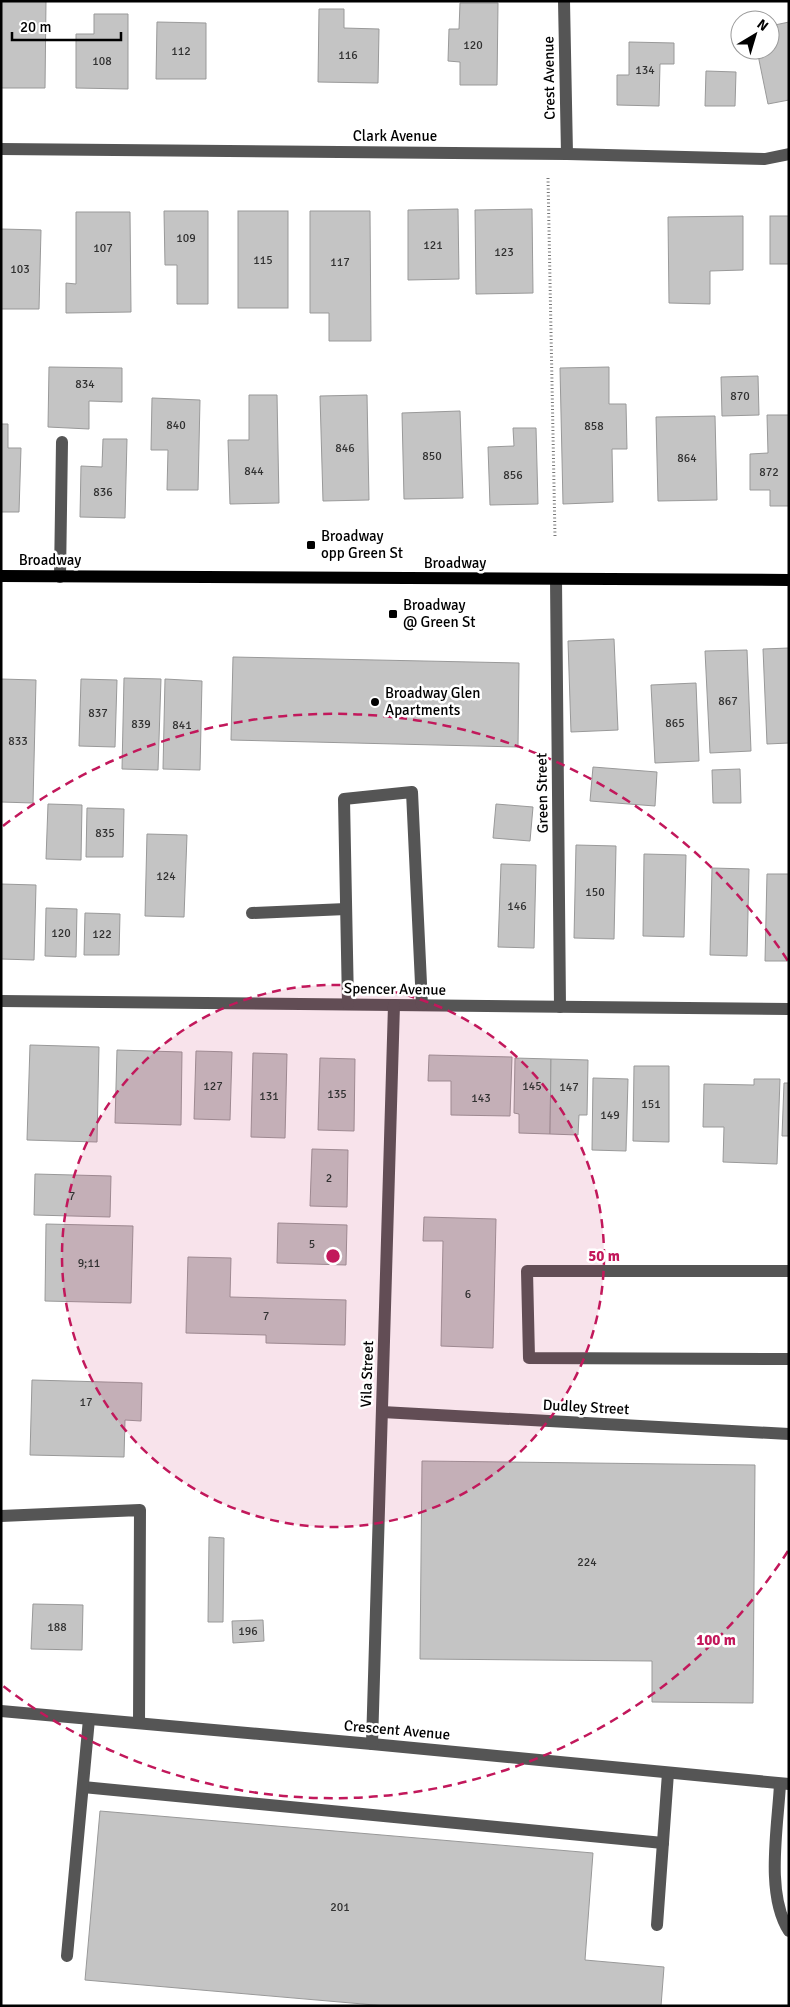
<svg xmlns="http://www.w3.org/2000/svg" width="790" height="2007" font-family="Signika,sans-serif">
<rect width="100%" height="100%" fill="#fff"/>
<!-- building -->
<g fill="#c4c4c4" stroke="#999">
<path d="M 1,1 L 46,1 L 45,88 L 1,88 Z"/>
<path d="M 460,3 L 498,3 L 497,85 L 460,85 L 460,62 L 448,61 L 449,29 L 459,29 Z"/>
<path d="M 319,9 L 344,9 L 344,28 L 379,29 L 378,83 L 318,82 Z"/>
<path d="M 94,14 L 128,14 L 128,89 L 76,88 L 76,34 L 94,34 Z"/>
<path d="M 157,22 L 206,23 L 206,79 L 156,79 Z"/>
<path d="M 789,22 L 789,100 L 768,104 L 757,50 L 770,50 L 770,26 Z"/>
<path d="M 629,42 L 674,43 L 674,64 L 660,64 L 659,106 L 617,105 L 617,75 L 629,75 Z"/>
<path d="M 706,71 L 736,72 L 735,106 L 705,106 Z"/>
<path d="M 458,209 L 459,279 L 408,280 L 408,210 Z"/>
<path d="M 532,209 L 533,293 L 476,294 L 475,210 Z"/>
<path d="M 164,211 L 208,211 L 208,304 L 177,304 L 177,265 L 165,265 Z"/>
<rect x="238" y="211" width="50" height="97"/>
<path d="M 310,211 L 370,211 L 371,341 L 329,341 L 329,313 L 310,313 Z"/>
<path d="M 76,212 L 130,212 L 131,312 L 66,313 L 66,283 L 76,284 Z"/>
<path d="M 743,216 L 743,270 L 710,271 L 710,304 L 669,303 L 668,217 Z"/>
<rect x="770" y="216" width="19" height="48"/>
<path d="M 1,229 L 41,230 L 39,309 L 1,309 Z"/>
<path d="M 49,367 L 122,368 L 122,402 L 89,401 L 89,429 L 48,427 Z"/>
<path d="M 609,367 L 609,404 L 626,404 L 627,449 L 612,449 L 613,502 L 563,504 L 560,368 Z"/>
<path d="M 758,376 L 759,415 L 722,416 L 721,377 Z"/>
<path d="M 249,395 L 277,395 L 279,503 L 230,504 L 228,440 L 249,440 Z"/>
<path d="M 367,395 L 369,500 L 323,501 L 320,396 Z"/>
<path d="M 152,398 L 200,400 L 198,490 L 167,490 L 168,450 L 151,450 Z"/>
<path d="M 460,411 L 463,498 L 404,499 L 402,413 Z"/>
<path d="M 767,415 L 789,415 L 789,506 L 770,506 L 770,490 L 750,490 L 750,454 L 768,453 Z"/>
<path d="M 715,416 L 717,500 L 658,501 L 656,417 Z"/>
<path d="M 1,424 L 8,424 L 8,448 L 21,448 L 19,512 L 1,512 Z"/>
<path d="M 513,428 L 536,428 L 538,504 L 490,505 L 488,447 L 514,446 Z"/>
<path d="M 103,439 L 127,439 L 125,518 L 80,517 L 81,466 L 102,467 Z"/>
<path d="M 614,639 L 618,730 L 571,732 L 568,641 Z"/>
<path d="M 789,648 L 789,743 L 767,744 L 763,649 Z"/>
<path d="M 747,650 L 751,751 L 710,753 L 705,651 Z"/>
<path d="M 233,657 L 519,663 L 518,747 L 231,740 Z"/>
<path d="M 124,678 L 161,679 L 158,770 L 122,769 Z"/>
<path d="M 1,679 L 36,680 L 33,803 L 1,802 Z"/>
<path d="M 81,679 L 117,680 L 115,747 L 79,746 Z"/>
<path d="M 165,679 L 202,681 L 200,770 L 163,769 Z"/>
<path d="M 696,683 L 699,761 L 655,763 L 651,685 Z"/>
<path d="M 593,767 L 657,772 L 655,806 L 590,801 Z"/>
<path d="M 740,769 L 741,803 L 713,803 L 712,770 Z"/>
<path d="M 48,804 L 82,805 L 81,860 L 46,859 Z"/>
<path d="M 496,804 L 533,807 L 530,841 L 493,838 Z"/>
<path d="M 87,808 L 124,809 L 123,857 L 86,857 Z"/>
<path d="M 147,834 L 187,835 L 184,917 L 145,916 Z"/>
<path d="M 576,845 L 616,846 L 614,939 L 574,938 Z"/>
<path d="M 644,854 L 686,855 L 684,937 L 643,936 Z"/>
<path d="M 501,864 L 536,865 L 534,948 L 498,947 Z"/>
<path d="M 712,868 L 749,869 L 747,956 L 710,955 Z"/>
<path d="M 767,874 L 789,874 L 789,961 L 765,961 Z"/>
<path d="M 1,884 L 36,885 L 34,960 L 1,959 Z"/>
<path d="M 46,908 L 77,909 L 76,957 L 45,956 Z"/>
<path d="M 85,913 L 120,914 L 119,955 L 84,955 Z"/>
<path d="M 30,1045 L 99,1047 L 97,1142 L 27,1140 Z"/>
<path d="M 117,1050 L 182,1052 L 181,1125 L 115,1123 Z"/>
<path d="M 196,1051 L 232,1052 L 230,1120 L 194,1119 Z"/>
<path d="M 253,1053 L 287,1054 L 285,1138 L 251,1137 Z"/>
<path d="M 429,1055 L 512,1057 L 510,1116 L 451,1115 L 451,1081 L 428,1081 Z"/>
<path d="M 320,1058 L 355,1059 L 354,1131 L 318,1130 Z"/>
<path d="M 515,1058 L 551,1059 L 550,1134 L 519,1133 L 519,1114 L 514,1113 Z"/>
<path d="M 551,1059 L 588,1060 L 587,1115 L 579,1115 L 578,1135 L 550,1134 Z"/>
<path d="M 634,1066 L 669,1066 L 669,1142 L 633,1141 Z"/>
<path d="M 593,1078 L 628,1079 L 626,1151 L 592,1150 Z"/>
<path d="M 754,1079 L 780,1079 L 777,1164 L 723,1162 L 724,1127 L 703,1127 L 704,1084 L 754,1085 Z"/>
<path d="M 784,1083 L 789,1083 L 789,1136 L 782,1136 Z"/>
<path d="M 312,1149 L 348,1150 L 347,1207 L 310,1206 Z"/>
<path d="M 35,1174 L 111,1176 L 110,1217 L 34,1215 Z"/>
<path d="M 424,1217 L 496,1219 L 493,1348 L 441,1346 L 443,1241 L 423,1241 Z"/>
<path d="M 278,1223 L 347,1225 L 346,1265 L 277,1263 Z"/>
<path d="M 46,1224 L 133,1226 L 131,1303 L 45,1301 Z"/>
<path d="M 188,1257 L 231,1258 L 230,1297 L 346,1300 L 345,1345 L 266,1343 L 266,1335 L 186,1333 Z"/>
<path d="M 32,1380 L 142,1383 L 141,1421 L 125,1420 L 124,1457 L 30,1455 Z"/>
<path d="M 422,1461 L 755,1465 L 753,1703 L 652,1702 L 652,1661 L 420,1659 Z"/>
<path d="M 209,1537 L 224,1538 L 223,1622 L 208,1622 Z"/>
<path d="M 33,1604 L 83,1605 L 82,1650 L 31,1649 Z"/>
<path d="M 263,1620 L 264,1641 L 233,1643 L 232,1621 Z"/>
<path d="M 100,1811 L 593,1853 L 585,1960 L 664,1967 L 661,2006 L 386,2006 L 85,1980 Z"/>
</g>
<g fill="none" stroke-linecap="round" stroke-linejoin="round">
<!-- path -->
<path stroke="#777" stroke-width="3" stroke-dasharray="1 2.5" stroke-linecap="butt" d="M 548,178 L 555,537"/>
<!-- minor -->
<g stroke="#555" stroke-width="12">
<path d="M 564,1 L 567,154"/>
<path d="M 1,149 L 567,154 L 765,159 L 789,154"/>
<path d="M 60,577 L 62,442"/>
<path d="M 556,579 L 560,1007"/>
<path d="M 252,913 L 346,909"/>
<path d="M 1,1001 L 789,1009"/>
<path d="M 348,1004 L 344,799 L 412,792 L 422,1005"/>
<path d="M 789,1271 L 527,1271 L 529,1358 L 789,1359"/>
<path d="M 382,1412 L 789,1434"/>
<path d="M 1,1516 L 140,1510 L 139,1723"/>
<path d="M 1,1711 L 372,1744 L 789,1784"/>
<path d="M 372,1744 L 394,1005"/>
<path d="M 780,1784 C 778,1826 765,1894 789,1931"/>
<path d="M 83,1787 L 663,1843"/>
<path d="M 657,1925 L 668,1773"/>
<path d="M 67,1956 L 89,1719"/>
</g>
<!-- major -->
<path stroke="#000" stroke-width="12" d="M 1,576 L 789,580"/>
</g>
<!-- distance rings -->
<circle cx="333" cy="1256" r="271" fill="#c2185b" fill-opacity=".12"/>
<g fill="none" stroke="#c2185b" stroke-width="2.5" stroke-dasharray="9 6">
<circle cx="333" cy="1256" r="271"/>
<path d="M788 1551A542 542 0 0 1 3 1686M3 826A542 542 0 0 1 788 961"/>
</g>
<!-- markers -->
<g fill="#000" stroke="#fff" stroke-width="2">
<rect x="306" y="540" width="10" height="10" rx="2.5"/>
<rect x="388" y="609" width="10" height="10" rx="2.5"/>
<circle cx="375" cy="702" r="5"/>
</g>
<g text-anchor="middle" dominant-baseline="central" stroke-width="5" stroke-linejoin="round" paint-order="stroke">
<!-- number labels -->
<g font-size="12" fill="#313131">
<text x="473" y="45">120</text>
<text x="181" y="51">112</text>
<text x="348" y="55">116</text>
<text x="102" y="61">108</text>
<text x="645" y="70">134</text>
<text x="186" y="238">109</text>
<text x="433" y="245">121</text>
<text x="103" y="248">107</text>
<text x="504" y="252">123</text>
<text x="263" y="260">115</text>
<text x="340" y="262">117</text>
<text x="20" y="269">103</text>
<text x="85" y="384">834</text>
<text x="740" y="396">870</text>
<text x="176" y="425">840</text>
<text x="594" y="426">858</text>
<text x="345" y="448">846</text>
<text x="432" y="456">850</text>
<text x="687" y="458">864</text>
<text x="254" y="471">844</text>
<text x="769" y="472">872</text>
<text x="513" y="475">856</text>
<text x="103" y="492">836</text>
<text x="728" y="701">867</text>
<text x="98" y="713">837</text>
<text x="675" y="723">865</text>
<text x="141" y="724">839</text>
<text x="182" y="725">841</text>
<text x="18" y="741">833</text>
<text x="105" y="833">835</text>
<text x="166" y="876">124</text>
<text x="595" y="892">150</text>
<text x="517" y="906">146</text>
<text x="61" y="933">120</text>
<text x="102" y="934">122</text>
<text x="213" y="1086">127</text>
<text x="532" y="1086">145</text>
<text x="569" y="1087">147</text>
<text x="337" y="1094">135</text>
<text x="269" y="1096">131</text>
<text x="481" y="1098">143</text>
<text x="651" y="1104">151</text>
<text x="610" y="1115">149</text>
<text x="329" y="1178">2</text>
<text x="72" y="1196">7</text>
<text x="312" y="1244">5</text>
<text x="89" y="1263">9;11</text>
<text x="468" y="1294">6</text>
<text x="266" y="1316">7</text>
<text x="86" y="1402">17</text>
<text x="587" y="1562">224</text>
<text x="57" y="1627">188</text>
<text x="248" y="1631">196</text>
<text x="340" y="1907">201</text>
</g>
<!-- street labels -->
<g font-size="15" fill="#000" stroke="#fff">
<text transform="translate(549 78) rotate(-91)">Crest Avenue</text>
<text x="395" y="136">Clark Avenue</text>
<text x="50" y="560">Broadway</text>
<text x="455" y="563">Broadway</text>
<text transform="translate(542 793) rotate(-91)">Green Street</text>
<text transform="translate(395 989) rotate(1)">Spencer Avenue</text>
<text transform="translate(367 1374) rotate(-88)">Vila Street</text>
<text transform="translate(586 1407) rotate(3)">Dudley Street</text>
<text transform="translate(397 1730) rotate(5)">Crescent Avenue</text>
</g>
<!-- poi labels -->
<g font-size="15" fill="#000" stroke="#fff" text-anchor="start">
<text x="321" y="536">Broadway<tspan x="321" dy="17">opp Green St</tspan></text>
<text x="403" y="605">Broadway<tspan x="403" dy="17">@ Green St</tspan></text>
<text x="385" y="693">Broadway Glen<tspan x="385" dy="17">Apartments</tspan></text>
</g>
</g>
<circle cx="333" cy="1256" r="8" fill="#c2185b" stroke="#fff" stroke-width="2.5"/>
<g font-size="15" text-anchor="middle" font-weight="bold" fill="#c2185b" stroke="#fff" stroke-width="5" stroke-linejoin="round" paint-order="stroke">
<text x="604" y="1261">50 m</text>
<text x="716" y="1645">100 m</text>
</g>
<!-- border -->
<rect width="790" height="2007" fill="none" stroke="#000000" stroke-width="5"/>
<!-- north arrow -->
<g transform="translate(755 35) rotate(38)"><circle r="24" fill="#ffffff" stroke="#999999"/>
<path d="M0-4L9 19L0 12L-9 19Z" fill="#000000"/>
<text y="-8" font-size="14" font-weight="bold" text-anchor="middle" fill="#000000">N</text>
</g>
<!-- scale -->
<path d="M12 32v8h109v-8" fill="none" stroke="#000000" stroke-width="2.5"/>
<text x="20" y="32" font-size="15" fill="#000000" stroke="#ffffff" stroke-width="4" paint-order="stroke">20 m</text>
</svg>
